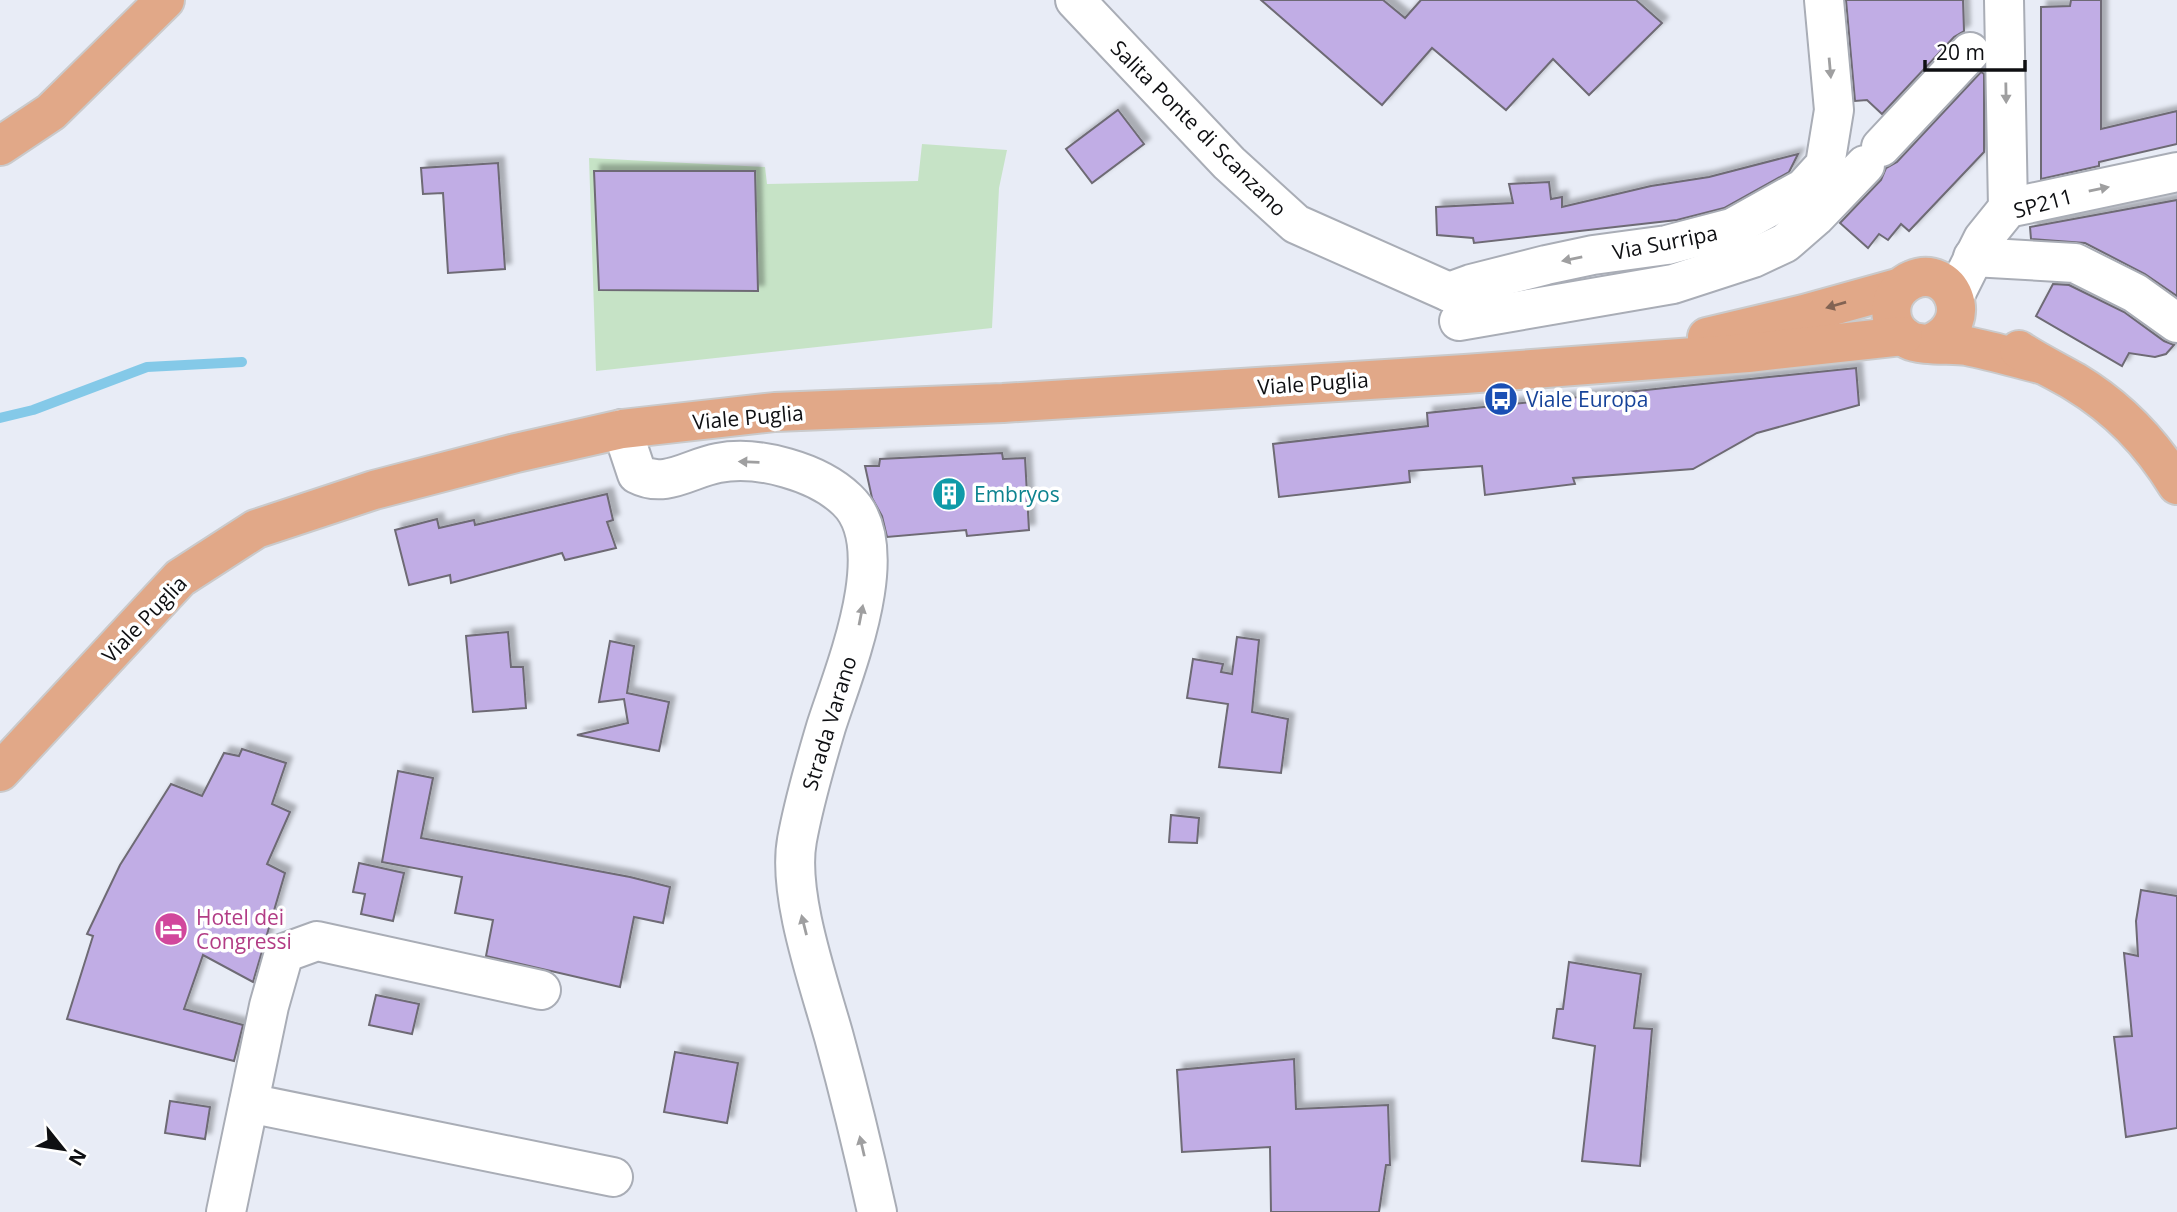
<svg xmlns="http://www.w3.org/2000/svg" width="2177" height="1212" font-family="'Open Sans',sans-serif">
<defs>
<filter id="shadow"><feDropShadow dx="6" dy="-6" stdDeviation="2" flood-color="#0004"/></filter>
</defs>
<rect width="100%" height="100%" fill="#e8ecf6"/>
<!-- green -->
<path fill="#c6e3c6" d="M 922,144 L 1007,150 L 999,188 L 992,328 L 596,371 L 589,158 L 765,167 L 767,184 L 918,181 Z"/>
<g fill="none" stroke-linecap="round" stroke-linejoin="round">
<!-- stream -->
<path stroke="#84c9e8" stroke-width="10" d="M 0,418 L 33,410 L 147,367 L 242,362"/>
</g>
<!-- building -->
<g fill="#c1ade5" stroke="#6e6b74" stroke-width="2" filter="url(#shadow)">
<path d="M 1261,0 L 1383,0 L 1405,18 L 1421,0 L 1636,0 L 1662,23 L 1589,95 L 1553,59 L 1506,110 L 1432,48 L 1382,105 Z"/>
<path d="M 1846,0 L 1963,0 L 1964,31 L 1954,37 L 1882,114 L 1867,100 L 1855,101 Z"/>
<path d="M 2071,0 L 2101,0 L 2101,129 L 2177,111 L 2177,144 L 2099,162 L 2099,166 L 2041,179 L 2041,7 L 2070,6 Z"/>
<path d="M 1981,72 L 1984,74 L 1984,152 L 1909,231 L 1901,224 L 1888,240 L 1879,234 L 1868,248 L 1840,223 L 1881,180 L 1886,168 L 1897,162 Z"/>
<path d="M 1118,110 L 1144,144 L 1092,183 L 1066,149 Z"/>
<path d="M 1798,154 L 1789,172 L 1724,208 L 1677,220 L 1474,243 L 1473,238 L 1437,235 L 1436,207 L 1513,203 L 1509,184 L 1549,182 L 1551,199 L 1562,197 L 1562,207 L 1651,186 L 1709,177 Z"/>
<path d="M 498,163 L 505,269 L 448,273 L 443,193 L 423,194 L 421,168 Z"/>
<path d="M 594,171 L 755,171 L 758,291 L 599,290 Z"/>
<path d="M 2177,200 L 2177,296 L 2145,274 L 2085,243 L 2031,239 L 2030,227 Z"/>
<path d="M 2053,284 L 2069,285 L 2124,312 L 2164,341 L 2174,345 L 2166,354 L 2155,357 L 2129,353 L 2122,366 L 2036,316 Z"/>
<path d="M 1856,368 L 1859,405 L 1757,433 L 1693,469 L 1573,478 L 1575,484 L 1485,495 L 1482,466 L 1409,471 L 1410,482 L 1279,497 L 1273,444 L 1428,426 L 1427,413 Z"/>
<path d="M 1002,453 L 1003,459 L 1025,458 L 1029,530 L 967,536 L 966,530 L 887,537 L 882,516 L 872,498 L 865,466 L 879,466 L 880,459 Z"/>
<path d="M 607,494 L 613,520 L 607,522 L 616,548 L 565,560 L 562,553 L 451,583 L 450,575 L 409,585 L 395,530 L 437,519 L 439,528 L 474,520 L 475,525 Z"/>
<path d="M 508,632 L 511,667 L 523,667 L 526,708 L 473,712 L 466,636 Z"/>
<path d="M 1237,637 L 1259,640 L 1252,712 L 1288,719 L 1281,773 L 1219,767 L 1228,704 L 1187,698 L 1193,659 L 1223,664 L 1221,672 L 1232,674 Z"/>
<path d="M 610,641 L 634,646 L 627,693 L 669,702 L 659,751 L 577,735 L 628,723 L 624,699 L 599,702 Z"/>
<path d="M 242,749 L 286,763 L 272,804 L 290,812 L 267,864 L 285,873 L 253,982 L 203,955 L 184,1009 L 243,1025 L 234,1061 L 67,1019 L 93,936 L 87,934 L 120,865 L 171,784 L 202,796 L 224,753 L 239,756 Z"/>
<path d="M 398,771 L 433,778 L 421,838 L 630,877 L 670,887 L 663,923 L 634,917 L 620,987 L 486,956 L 493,920 L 455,913 L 462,877 L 382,862 Z"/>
<path d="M 1171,815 L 1199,818 L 1197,843 L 1169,842 Z"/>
<path d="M 359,863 L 404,873 L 393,921 L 361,914 L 365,894 L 353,892 Z"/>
<path d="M 2141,890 L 2177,896 L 2177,1128 L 2126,1137 L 2114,1037 L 2132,1036 L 2124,953 L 2138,956 L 2136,921 Z"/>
<path d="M 1569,962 L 1641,974 L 1634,1028 L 1652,1029 L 1640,1166 L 1582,1161 L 1595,1046 L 1553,1038 L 1557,1009 L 1563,1009 Z"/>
<path d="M 376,995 L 419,1004 L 412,1034 L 369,1025 Z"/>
<path d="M 675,1052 L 738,1063 L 727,1123 L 664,1112 Z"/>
<path d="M 1294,1059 L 1296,1109 L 1388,1105 L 1390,1165 L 1386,1165 L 1379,1212 L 1271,1212 L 1270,1147 L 1182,1152 L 1177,1070 Z"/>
<path d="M 170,1101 L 210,1107 L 205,1139 L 165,1133 Z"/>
</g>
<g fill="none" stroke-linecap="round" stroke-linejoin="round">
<!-- minor casing -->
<g stroke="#a9adb6" stroke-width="42">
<g id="minor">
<path d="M 1075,0 L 1229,163 L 1296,224 L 1449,292"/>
<path d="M 2004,0 L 2008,208"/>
<path d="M 1881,147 L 1970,52"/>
<path d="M 1973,257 L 2075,263 L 2135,293 L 2177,323"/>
<path d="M 1449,292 L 1471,284 L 1546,265 L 1593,255 L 1667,245 L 1732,228 L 1804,188 L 1825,165 L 1834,110 L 1824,0"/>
<path d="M 1954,297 L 1983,239 L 2008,208 L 2177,172"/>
<path d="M 1459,321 L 1673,284 L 1753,258 L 1785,243 L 1815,217 L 1865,165"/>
<path d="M 622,429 L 637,474 C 666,489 690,468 718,463 C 758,455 818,472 847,500 C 897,547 843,673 826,727 C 815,764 804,802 797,840 C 787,894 819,983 834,1037 C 850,1095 864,1153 877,1212"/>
<path d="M 249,1103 L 613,1177"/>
<path d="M 226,1212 L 269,1006 L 284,953 L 317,941 L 541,990"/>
</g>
</g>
<!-- major casing -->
<g stroke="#cacacb" stroke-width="42">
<g id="major">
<path d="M 0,146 L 51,112 L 165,0"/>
<path d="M 1707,337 L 1804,314 L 1901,287"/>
<path d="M 1933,342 C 1977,322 1951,263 1912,280 C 1902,284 1894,294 1892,304 C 1889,319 1896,333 1909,340 C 1920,346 1952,344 1967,346 C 1992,351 2016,358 2040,364"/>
<path d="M 2019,350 C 2037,362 2056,371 2075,382 C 2118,408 2151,442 2177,485"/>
<path d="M 0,772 L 180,578 L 256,529 L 374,490 L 516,453 L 622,429 L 775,412 L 1003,403 L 1465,374 L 1748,353 L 1903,336"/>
</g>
</g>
<!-- minor -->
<use href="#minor" stroke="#fff" stroke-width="38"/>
<!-- major -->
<use href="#major" stroke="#e1a888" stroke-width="38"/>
</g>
<!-- one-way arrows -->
<defs><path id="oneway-solid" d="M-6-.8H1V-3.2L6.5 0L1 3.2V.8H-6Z" transform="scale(1.75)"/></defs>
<g fill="#9f9fa0">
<use href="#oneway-solid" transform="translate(1830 68) rotate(85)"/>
<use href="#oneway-solid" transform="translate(2006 93) rotate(89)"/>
<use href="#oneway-solid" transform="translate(2099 189) rotate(-12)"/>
<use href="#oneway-solid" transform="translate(1572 259) rotate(168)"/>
<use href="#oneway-solid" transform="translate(749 462) rotate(-178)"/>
<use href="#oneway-solid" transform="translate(861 615) rotate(-79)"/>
<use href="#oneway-solid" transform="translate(804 925) rotate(-104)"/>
<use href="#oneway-solid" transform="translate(862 1146) rotate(-103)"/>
</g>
<use fill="#826353" href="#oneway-solid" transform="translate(1836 305) rotate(164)"/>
<!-- icons -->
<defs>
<g id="bus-disc" transform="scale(1.75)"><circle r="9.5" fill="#1a4fb4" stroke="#fff"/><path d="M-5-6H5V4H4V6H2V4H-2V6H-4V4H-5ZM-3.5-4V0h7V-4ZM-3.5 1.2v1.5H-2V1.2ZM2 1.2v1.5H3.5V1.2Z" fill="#fff"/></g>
<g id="building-disc" transform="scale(1.75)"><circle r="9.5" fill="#0f9aa8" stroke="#fff"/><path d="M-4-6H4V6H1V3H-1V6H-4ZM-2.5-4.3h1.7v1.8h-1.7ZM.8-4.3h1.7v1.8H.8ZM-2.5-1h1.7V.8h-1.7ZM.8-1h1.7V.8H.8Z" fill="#fff"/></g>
<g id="hotel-disc" transform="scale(1.75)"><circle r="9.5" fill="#d1479c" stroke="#fff"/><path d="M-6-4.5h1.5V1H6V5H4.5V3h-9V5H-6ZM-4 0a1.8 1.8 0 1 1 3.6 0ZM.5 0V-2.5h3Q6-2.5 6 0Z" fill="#fff"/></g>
</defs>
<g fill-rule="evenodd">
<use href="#bus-disc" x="1501" y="399"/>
<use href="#building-disc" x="949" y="494"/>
<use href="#hotel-disc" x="171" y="929"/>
</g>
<g text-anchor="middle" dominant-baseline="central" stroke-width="7" stroke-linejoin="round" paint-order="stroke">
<!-- street labels -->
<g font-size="21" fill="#0e0f12" stroke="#fff">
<text transform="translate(1199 128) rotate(45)">Salita Ponte di Scanzano</text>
<text transform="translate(2043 203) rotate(-15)">SP211</text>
<text transform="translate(1665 242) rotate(-11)">Via Surripa</text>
<text transform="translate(1313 383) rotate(-4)">Viale Puglia</text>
<text transform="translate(748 417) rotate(-5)">Viale Puglia</text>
<text transform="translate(144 619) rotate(-46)">Viale Puglia</text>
<text transform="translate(829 723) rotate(-73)">Strada Varano</text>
</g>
<!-- transit labels -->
<g font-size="21" fill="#164399" stroke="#fff" text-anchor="start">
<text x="1526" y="399">Viale Europa</text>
</g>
<!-- culture labels -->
<g font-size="21" fill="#0d838f" stroke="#fff" text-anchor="start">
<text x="974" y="494">Embryos</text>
</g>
<!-- hotel labels -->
<g font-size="21" fill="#b23c85" stroke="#fff" text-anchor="start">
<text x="196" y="917">Hotel dei<tspan x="196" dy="24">Congressi</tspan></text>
</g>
</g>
<!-- north arrow -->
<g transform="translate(63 1149) rotate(120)" stroke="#ffffff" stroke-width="5" paint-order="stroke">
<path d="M0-5L12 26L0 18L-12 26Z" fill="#0e0f12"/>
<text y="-10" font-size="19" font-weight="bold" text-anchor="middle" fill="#0e0f12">N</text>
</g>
<!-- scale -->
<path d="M1925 60v10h100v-10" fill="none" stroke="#0e0f12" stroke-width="3.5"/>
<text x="1936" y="60" font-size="21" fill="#0e0f12" stroke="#ffffff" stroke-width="5" paint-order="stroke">20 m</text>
</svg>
